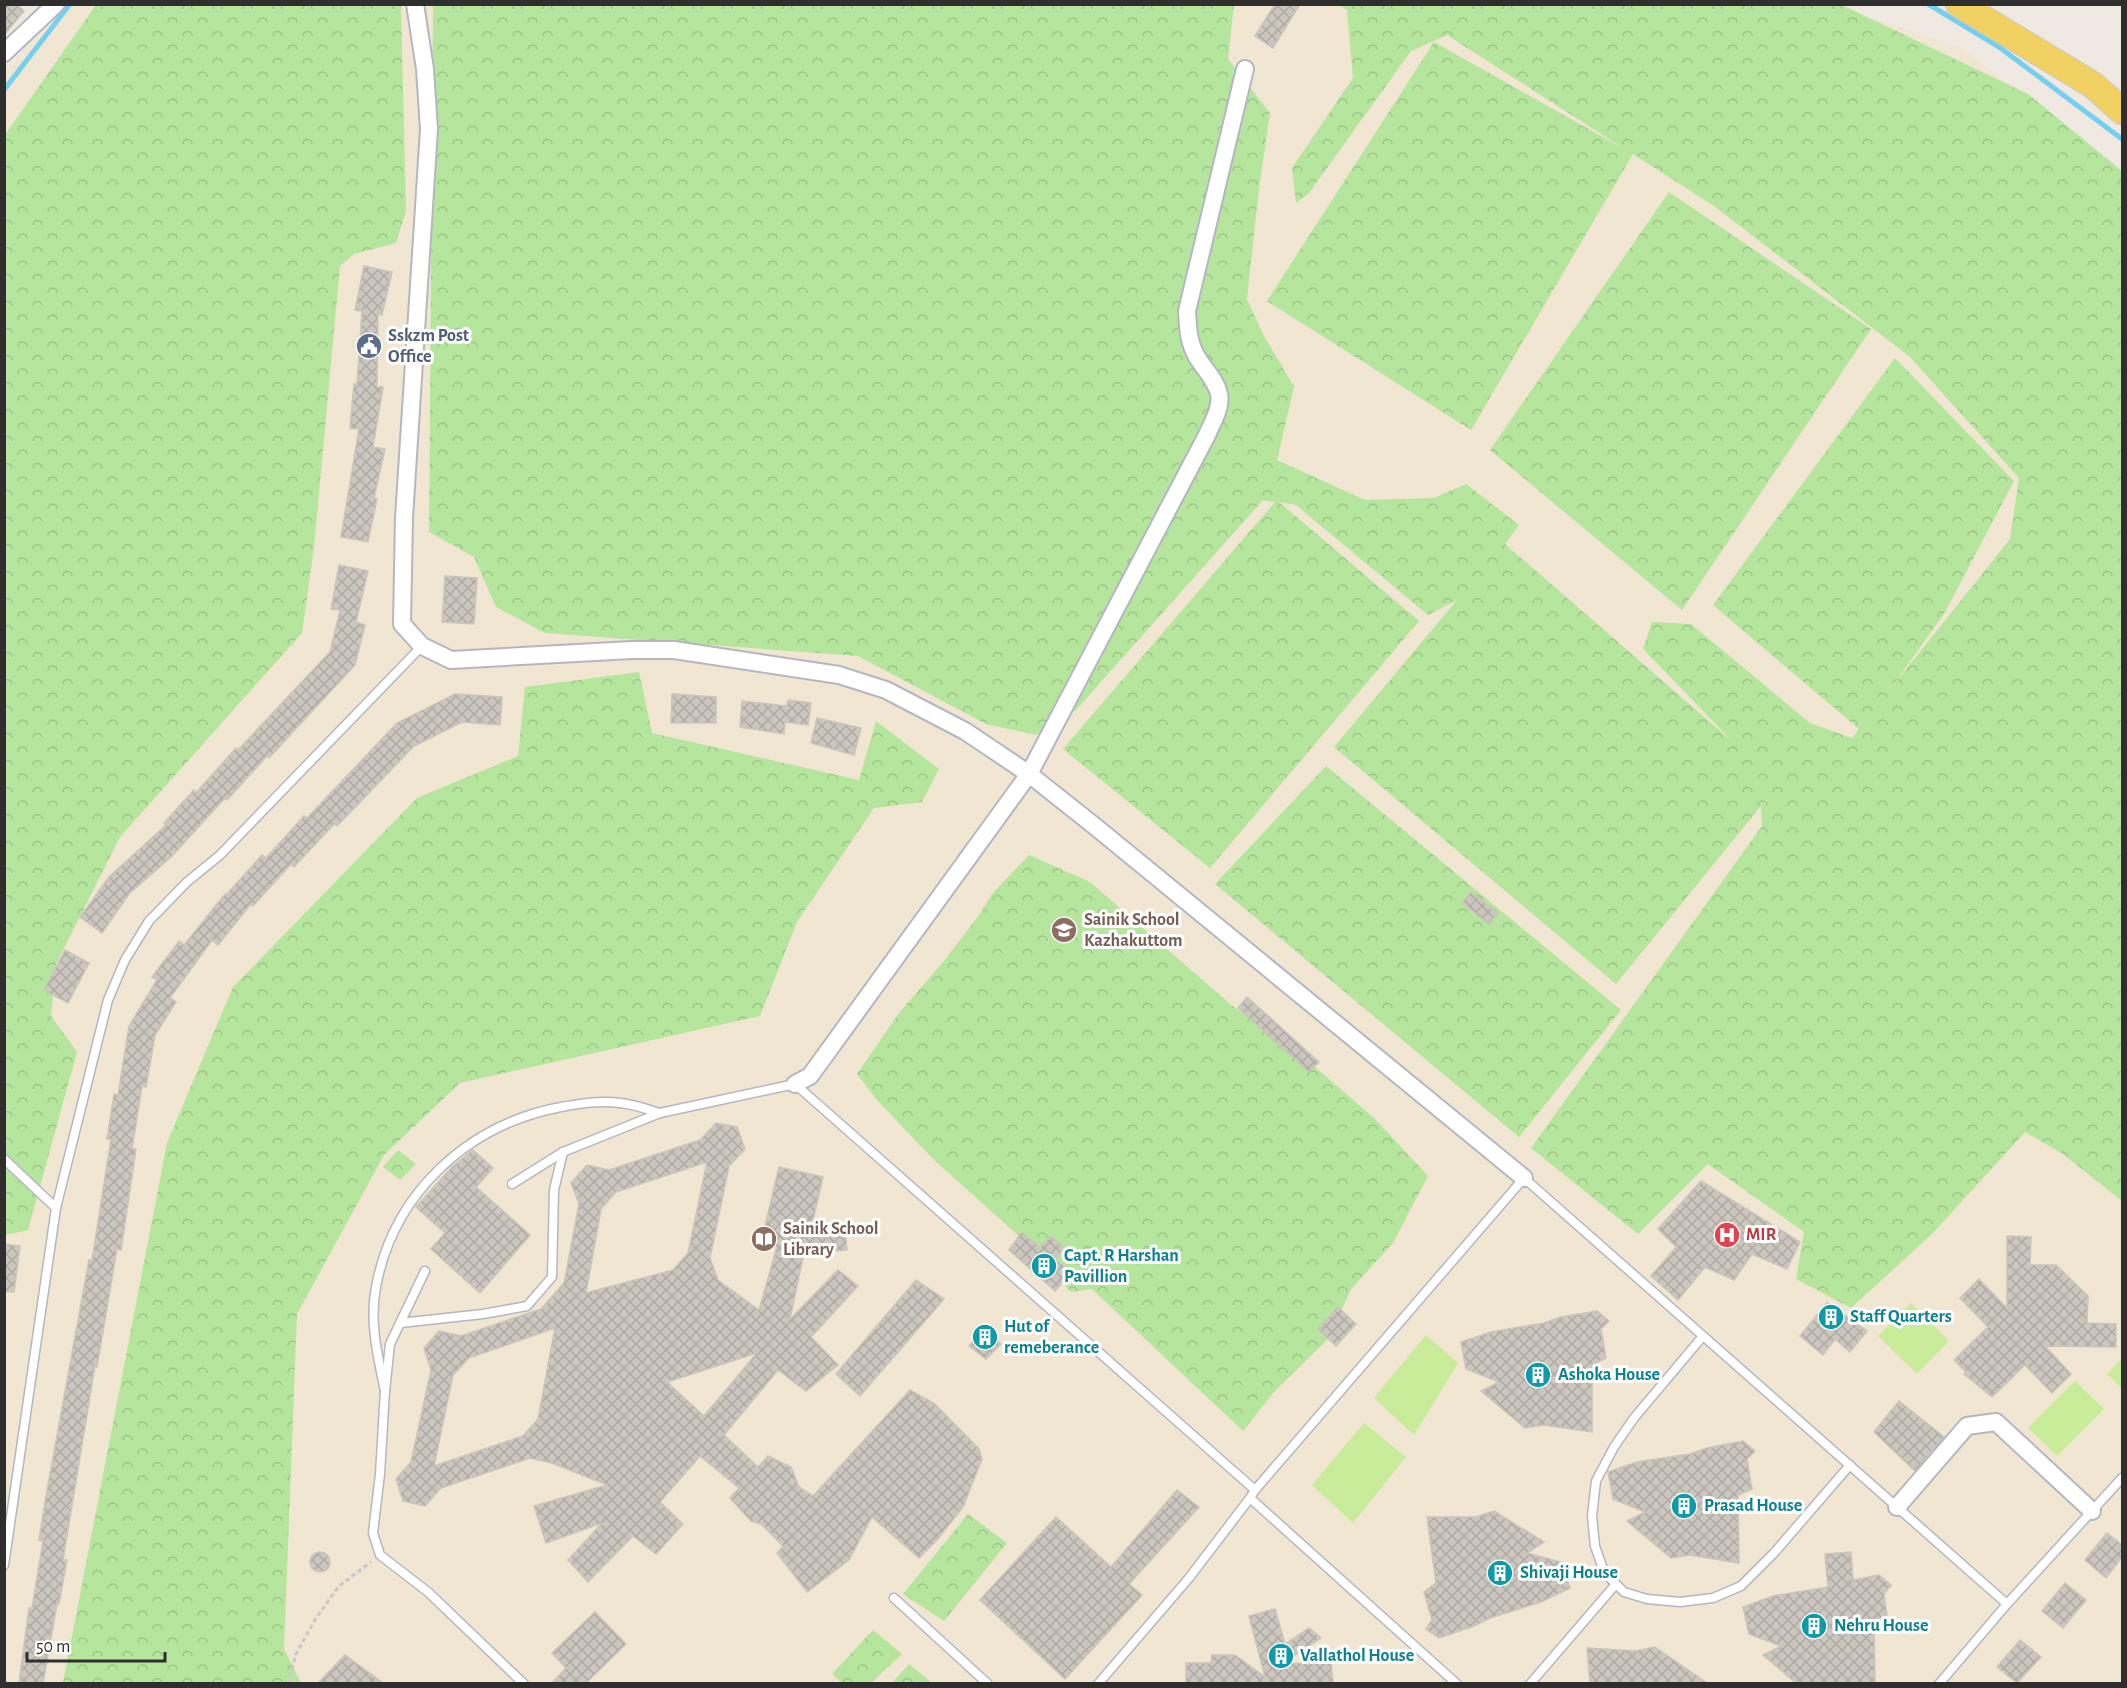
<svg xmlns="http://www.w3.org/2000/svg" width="2127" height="1688" font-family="'Alegreya Sans',sans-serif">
<defs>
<pattern id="forest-crowns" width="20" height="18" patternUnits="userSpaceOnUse" patternTransform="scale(1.5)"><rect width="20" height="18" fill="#b6e59e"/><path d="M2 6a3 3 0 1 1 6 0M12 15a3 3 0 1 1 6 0" fill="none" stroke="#9dc588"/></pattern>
<pattern id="building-cross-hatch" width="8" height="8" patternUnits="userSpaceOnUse" patternTransform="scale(1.5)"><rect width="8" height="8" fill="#cbc7bf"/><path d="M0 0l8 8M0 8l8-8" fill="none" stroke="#afaba4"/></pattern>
</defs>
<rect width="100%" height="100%" fill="#efe9e1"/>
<!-- education -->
<path fill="#f0e6d1" d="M 71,5 L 1832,5 L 1962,48 L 2122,176 L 2122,1683 L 5,1684 L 4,76 L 25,48 L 60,22 Z"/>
<!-- forest -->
<g fill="url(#forest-crowns)">
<path d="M 96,5 L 401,5 L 406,211 L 396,243 L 354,254 L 340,266 L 314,547 L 302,633 L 120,837 L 56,964 L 51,1016 L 77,1052 L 28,1230 L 5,1235 L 5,135 Z"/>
<path d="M 433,5 L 1234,5 L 1228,59 L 1270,113 L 1259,188 L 1247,299 L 1263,334 L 1294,387 L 1277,460 L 1365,500 L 1434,498 L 1466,484 L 1519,525 L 1505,544 L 1733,742 L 1643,649 L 1652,622 L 1691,624 L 1810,723 L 1852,738 L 1859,729 L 1713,605 L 1895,358 L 2014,481 L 1944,614 L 1891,688 L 2010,539 L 2019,478 L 1910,357 L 1714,206 L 1633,154 L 1471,430 L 1267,301 L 1434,42 L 1626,150 L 1447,35 L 1411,51 L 1309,193 L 1296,203 L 1292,168 L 1353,78 L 1347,10 L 1339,5 L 1842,5 L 2028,94 L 2122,171 L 2122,1201 L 2063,1154 L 2025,1132 L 1932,1234 L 1851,1308 L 1796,1279 L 1804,1232 L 1708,1164 L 1638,1234 L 1531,1148 L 1762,826 L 1761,806 L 1616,984 L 1334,747 L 1457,600 L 1428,615 L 1296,505 L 1279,502 L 1419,621 L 1210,868 L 1063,749 L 1275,502 L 1263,500 L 1075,711 L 1036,735 L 986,724 L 858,656 L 545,633 L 496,607 L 474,557 L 429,532 Z"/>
<path d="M 1669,192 L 1871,329 L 1682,610 L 1490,450 Z"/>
<path d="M 639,672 L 652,733 L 859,780 L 876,721 L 939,769 L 922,802 L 874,808 L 797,922 L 760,1016 L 460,1083 L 384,1155 L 297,1314 L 284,1649 L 301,1683 L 63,1683 L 167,1143 L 233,987 L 417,798 L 518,756 L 525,687 Z"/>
<path d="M 1326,766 L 1621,1010 L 1519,1137 L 1215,884 Z"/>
<path d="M 1029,855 L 1090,882 L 1230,1004 L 1308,1061 L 1374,1118 L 1428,1176 L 1393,1243 L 1351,1289 L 1329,1338 L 1274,1392 L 1243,1431 L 1092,1289 L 1071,1292 L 1021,1238 L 934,1160 L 877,1100 L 857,1074 L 899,1013 L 944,961 L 979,915 L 992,894 Z"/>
<path d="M 398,1150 L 416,1164 L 400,1180 L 383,1167 Z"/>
<path d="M 968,1514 L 1007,1543 L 944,1621 L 903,1594 Z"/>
<path d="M 873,1630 L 902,1654 L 871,1683 L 842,1683 L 832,1674 Z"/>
<path d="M 909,1664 L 932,1683 L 892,1683 Z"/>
</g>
<!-- pitch -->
<g fill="#c9ec9a">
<path d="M 1911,1303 L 1949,1341 L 1917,1374 L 1878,1336 Z"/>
<path d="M 1426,1335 L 1458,1363 L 1414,1435 L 1374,1398 Z"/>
<path d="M 2122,1358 L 2122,1389 L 2107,1374 Z"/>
<path d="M 2075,1381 L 2104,1409 L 2057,1456 L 2028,1428 Z"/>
<path d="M 1364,1423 L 1406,1457 L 1353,1523 L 1312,1485 Z"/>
</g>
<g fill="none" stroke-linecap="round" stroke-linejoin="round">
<!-- stream -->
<g stroke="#75cff0" stroke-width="5">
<path d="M 1928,4 L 1999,47 L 2122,139"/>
<path d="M 4,90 L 70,4"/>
</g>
</g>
<!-- building -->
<g fill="url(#building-cross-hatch)" stroke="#cbc5ba" stroke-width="1.5" fill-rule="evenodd">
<path d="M 4,4 L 16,4 L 24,11 L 4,35 Z"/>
<path d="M 1275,4 L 1300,4 L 1273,48 L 1255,36 Z"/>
<path d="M 364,266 L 392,272 L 382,315 L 378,314 L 377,387 L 383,387 L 373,447 L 385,449 L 374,498 L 377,499 L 368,542 L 341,537 L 359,429 L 350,428 L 354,384 L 357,384 L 362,311 L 355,310 Z"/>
<path d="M 339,565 L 368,571 L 356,622 L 365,625 L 355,665 L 269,758 L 267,756 L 227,800 L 225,798 L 172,856 L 129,894 L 102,933 L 80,917 L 109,877 L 166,825 L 164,823 L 194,790 L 196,793 L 236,748 L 238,750 L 330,652 L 340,610 L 331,609 Z"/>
<path d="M 445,576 L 477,578 L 474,624 L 442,622 Z"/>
<path d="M 455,694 L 502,697 L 500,725 L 462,722 L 414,746 L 337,826 L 334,824 L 294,867 L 291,864 L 253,906 L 251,904 L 218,945 L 212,940 L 170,998 L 176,1002 L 155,1035 L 146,1087 L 142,1086 L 132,1149 L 136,1149 L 121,1250 L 117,1249 L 97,1367 L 95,1366 L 63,1560 L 67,1560 L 59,1604 L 57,1604 L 43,1683 L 19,1683 L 29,1608 L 32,1608 L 43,1541 L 39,1540 L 46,1496 L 89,1260 L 92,1260 L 111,1139 L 107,1139 L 114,1094 L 118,1095 L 129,1026 L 157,980 L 152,977 L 179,941 L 184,945 L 225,894 L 226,895 L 262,855 L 266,858 L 304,816 L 307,818 L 397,723 Z"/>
<path d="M 672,694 L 716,697 L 716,723 L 671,723 Z"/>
<path d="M 788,700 L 811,703 L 808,725 L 785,722 L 784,734 L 740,727 L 742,701 L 787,706 Z"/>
<path d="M 817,718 L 861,728 L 854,755 L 811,743 Z"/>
<path d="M 1471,892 L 1498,913 L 1489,924 L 1462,903 Z"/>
<path d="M 65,950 L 89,963 L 68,1003 L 44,990 Z"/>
<path d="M 1247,997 L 1319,1062 L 1309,1072 L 1238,1008 Z"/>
<path d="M 716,1123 L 737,1127 L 745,1149 L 729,1166 L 710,1258 L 718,1280 L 759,1310 L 777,1247 L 761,1243 L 779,1167 L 823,1177 L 810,1233 L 845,1230 L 847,1250 L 804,1253 L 790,1319 L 838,1270 L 858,1286 L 811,1337 L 838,1365 L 806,1391 L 778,1370 L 724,1435 L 758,1467 L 768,1456 L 791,1467 L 799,1487 L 813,1496 L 910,1390 L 935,1404 L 979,1449 L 982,1459 L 963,1507 L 937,1540 L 919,1558 L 872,1517 L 849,1560 L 807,1592 L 777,1553 L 783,1546 L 761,1524 L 751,1521 L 730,1498 L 739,1488 L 700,1456 L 660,1502 L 683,1524 L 656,1554 L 633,1536 L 588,1582 L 568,1560 L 602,1523 L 546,1543 L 534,1506 L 607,1485 L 552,1463 L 530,1458 L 441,1488 L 425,1506 L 403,1501 L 396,1479 L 411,1462 L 431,1370 L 424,1348 L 439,1331 L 461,1336 L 541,1309 L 564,1283 L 579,1204 L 571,1183 L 587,1165 L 609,1170 L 700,1140 ZM 707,1162 L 688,1253 L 673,1270 L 586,1293 L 601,1209 L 616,1192 ZM 555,1328 L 538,1419 L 523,1436 L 434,1466 L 453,1375 L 469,1358 ZM 757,1353 L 704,1416 L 667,1382 Z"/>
<path d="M 473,1150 L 493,1168 L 476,1187 L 530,1235 L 480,1293 L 431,1249 L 445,1233 L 416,1207 L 452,1167 Z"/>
<path d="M 1701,1181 L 1800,1242 L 1787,1269 L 1752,1254 L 1734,1280 L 1705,1267 L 1678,1300 L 1651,1276 L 1676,1247 L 1658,1229 Z"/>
<path d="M 1022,1232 L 1040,1248 L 1050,1236 L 1065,1248 L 1055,1259 L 1071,1272 L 1055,1291 L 1009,1250 Z"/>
<path d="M 2007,1236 L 2031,1237 L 2030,1265 L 2056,1265 L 2088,1296 L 2087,1323 L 2116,1324 L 2116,1347 L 2045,1346 L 2071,1374 L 2052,1393 L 2025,1365 L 1992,1397 L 1964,1374 L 1966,1372 L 1954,1360 L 1988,1327 L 1960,1298 L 1979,1279 L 2007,1308 Z"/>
<path d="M 4,1244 L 20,1246 L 14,1292 L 4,1291 Z"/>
<path d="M 916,1280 L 944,1299 L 860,1396 L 836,1374 Z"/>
<path d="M 1827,1303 L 1867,1331 L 1850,1352 L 1835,1339 L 1823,1355 L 1800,1336 Z"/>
<path d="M 1338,1307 L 1356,1324 L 1336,1346 L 1318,1329 Z"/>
<path d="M 1597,1311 L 1609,1321 L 1601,1329 L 1606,1358 L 1592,1365 L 1592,1432 L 1544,1425 L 1525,1428 L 1481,1391 L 1499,1382 L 1466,1369 L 1461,1342 L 1491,1332 L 1544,1323 L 1561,1317 Z"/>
<path d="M 985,1329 L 1001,1344 L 986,1359 L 969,1346 Z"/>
<path d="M 1899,1401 L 1944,1437 L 1915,1471 L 1874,1432 Z"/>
<path d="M 1743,1441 L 1755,1451 L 1747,1459 L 1752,1489 L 1738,1495 L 1739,1563 L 1690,1555 L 1671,1558 L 1627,1521 L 1645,1512 L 1613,1499 L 1608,1472 L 1637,1462 L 1690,1454 L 1707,1448 Z"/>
<path d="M 1177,1490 L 1199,1507 L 1129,1584 L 1142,1595 L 1065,1679 L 980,1600 L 1056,1517 L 1111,1567 Z"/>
<path d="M 1494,1511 L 1544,1542 L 1527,1553 L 1561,1562 L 1570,1588 L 1541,1602 L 1490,1618 L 1474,1626 L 1439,1638 L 1426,1629 L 1432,1620 L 1424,1592 L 1436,1583 L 1427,1517 L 1476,1517 Z"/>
<path d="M 2107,1533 L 2122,1545 L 2122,1557 L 2106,1578 L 2085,1560 Z"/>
<circle cx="320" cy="1562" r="10"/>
<path d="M 1851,1552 L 1853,1580 L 1879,1575 L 1891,1585 L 1884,1594 L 1888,1623 L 1874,1629 L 1875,1683 L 1796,1683 L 1763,1655 L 1781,1646 L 1749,1634 L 1743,1607 L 1773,1596 L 1828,1587 L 1825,1554 Z"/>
<path d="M 2065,1583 L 2086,1600 L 2063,1628 L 2042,1611 Z"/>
<path d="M 1275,1609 L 1285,1644 L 1309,1628 L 1321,1638 L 1282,1664 L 1331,1662 L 1333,1683 L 1186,1683 L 1186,1663 L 1211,1663 L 1212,1655 L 1235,1655 L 1265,1677 L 1249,1616 Z"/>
<path d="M 595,1612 L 626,1644 L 586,1683 L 552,1683 L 566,1668 L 552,1653 Z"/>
<path d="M 2020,1640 L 2041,1657 L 2017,1683 L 1997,1667 Z"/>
<path d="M 1655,1647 L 1707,1683 L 1590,1683 L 1587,1648 L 1636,1651 Z"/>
<path d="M 345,1655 L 383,1683 L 318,1683 Z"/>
</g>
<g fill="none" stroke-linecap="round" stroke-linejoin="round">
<!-- lane casing -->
<g stroke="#b4b7c1" stroke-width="11">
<g id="lane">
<path d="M 4,1159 L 56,1208"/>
<path d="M 512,1184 L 563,1152 L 660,1113 L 795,1084 L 1255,1490"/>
<path d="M 425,1271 L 390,1344 L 385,1391 C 378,1357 369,1322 376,1287 C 393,1195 465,1127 556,1108 C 577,1104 599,1100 620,1103 C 633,1104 647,1109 659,1113"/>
<path d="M 400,1323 L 483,1314 L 527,1306 L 552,1277 L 554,1190 L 563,1152"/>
<path d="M 1703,1336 L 1634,1418 L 1614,1447 L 1596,1481 L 1592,1516 L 1595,1546 L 1604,1572 L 1624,1592 L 1647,1599 L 1680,1602 L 1713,1598 L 1741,1586 L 1774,1553 L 1850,1465"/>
<path d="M 385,1391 L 380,1474 L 373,1533 L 380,1555 L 428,1592 L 524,1684"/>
<path d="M 4,1565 L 56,1208 L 108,1000 L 125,960 L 149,921 L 187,882 L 220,855 L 422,646"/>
<path d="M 894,1598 L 988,1684"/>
<path d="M 1098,1684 L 1189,1578 L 1250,1498"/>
<path d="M 1457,1684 L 1250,1498 L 1255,1490 L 1524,1178 L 2007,1604"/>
<path d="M 1530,1684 L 1616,1584"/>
<path d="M 1939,1684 L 2007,1604 L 2122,1478"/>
</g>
</g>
<!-- street casing -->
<g stroke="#b4b7c1" stroke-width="20">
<g id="street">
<path d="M 415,4 L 425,69 L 429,129 L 404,518 L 402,624 L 422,646 L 451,660 L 632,650 L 674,650 L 839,675 L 886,690 L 965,731 L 1029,774 L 1097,828 L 1524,1178"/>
<path d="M 4,53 L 56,4"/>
<path d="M 795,1084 L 810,1076 L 1029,774 L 1207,435 C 1212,423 1222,407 1219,394 C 1216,380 1204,369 1197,357 C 1188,342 1188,327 1187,311 L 1245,69"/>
<path d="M 1897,1507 L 1967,1426 L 1996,1422 L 2092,1511"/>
</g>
</g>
<!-- primary casing -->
<g stroke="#c9c9c9" stroke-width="28">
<path id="primary" d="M 1959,4 L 2093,85 L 2122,111"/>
</g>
<!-- path -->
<path stroke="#c9c9c9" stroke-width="3" stroke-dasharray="4.5 3" stroke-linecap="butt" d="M 288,1684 L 296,1654 L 316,1618 L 339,1586 L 371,1562"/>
<!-- lane -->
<use href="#lane" stroke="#fff" stroke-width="8"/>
<!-- street -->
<use href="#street" stroke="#fff" stroke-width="16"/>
<!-- primary -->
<use href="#primary" stroke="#f2d163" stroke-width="26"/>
</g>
<!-- icons -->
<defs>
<g id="civic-disc" transform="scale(1.35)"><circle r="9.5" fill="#5c6f8a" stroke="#fff"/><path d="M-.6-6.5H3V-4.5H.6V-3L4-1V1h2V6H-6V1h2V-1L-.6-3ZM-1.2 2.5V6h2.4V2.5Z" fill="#fff"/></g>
<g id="school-disc" transform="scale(1.35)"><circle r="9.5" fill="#8d6e63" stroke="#fff"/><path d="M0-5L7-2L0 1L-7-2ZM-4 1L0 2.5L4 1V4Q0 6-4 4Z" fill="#fff"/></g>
<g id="hospital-disc" transform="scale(1.35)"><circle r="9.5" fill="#e0444e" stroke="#fff"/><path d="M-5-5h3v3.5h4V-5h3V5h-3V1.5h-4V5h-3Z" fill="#fff"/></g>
<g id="library-disc" transform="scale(1.35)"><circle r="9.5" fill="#8d6e63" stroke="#fff"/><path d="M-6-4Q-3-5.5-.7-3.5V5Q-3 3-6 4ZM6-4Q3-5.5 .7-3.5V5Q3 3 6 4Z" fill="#fff"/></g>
<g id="building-disc" transform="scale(1.35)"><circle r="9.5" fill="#0f9aa8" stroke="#fff"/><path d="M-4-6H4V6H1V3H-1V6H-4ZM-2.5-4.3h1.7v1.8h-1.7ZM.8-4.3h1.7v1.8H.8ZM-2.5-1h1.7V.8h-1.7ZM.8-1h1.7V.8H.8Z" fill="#fff"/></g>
</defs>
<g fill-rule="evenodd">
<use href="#civic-disc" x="369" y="346"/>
<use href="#school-disc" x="1064" y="930"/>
<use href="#hospital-disc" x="1727" y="1235"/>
<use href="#library-disc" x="764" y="1239"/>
<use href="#building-disc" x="1044" y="1266"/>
<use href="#building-disc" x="1831" y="1317"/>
<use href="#building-disc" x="985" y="1337"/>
<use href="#building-disc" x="1538" y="1375"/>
<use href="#building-disc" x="1684" y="1506"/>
<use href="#building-disc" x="1500" y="1573"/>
<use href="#building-disc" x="1814" y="1626"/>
<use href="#building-disc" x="1281" y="1656"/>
</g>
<g text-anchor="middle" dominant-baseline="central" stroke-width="6" stroke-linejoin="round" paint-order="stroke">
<!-- service labels -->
<g font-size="18" font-weight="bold" fill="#4e5e75" stroke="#fff" text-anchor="start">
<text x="388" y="336">Sskzm Post<tspan x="388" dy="21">Office</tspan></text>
</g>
<!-- education labels -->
<g font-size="18" font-weight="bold" fill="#785e54" stroke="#fff" text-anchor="start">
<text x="1084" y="920">Sainik School<tspan x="1084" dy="21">Kazhakuttom</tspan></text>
<text x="783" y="1229">Sainik School<tspan x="783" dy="21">Library</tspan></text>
</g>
<!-- health labels -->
<g font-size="18" font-weight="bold" fill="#be3a42" stroke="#fff" text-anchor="start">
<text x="1746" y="1235">MIR</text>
</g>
<!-- culture labels -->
<g font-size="18" font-weight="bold" fill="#0d838f" stroke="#fff" text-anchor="start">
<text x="1064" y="1256">Capt. R Harshan<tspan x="1064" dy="21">Pavillion</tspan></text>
<text x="1850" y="1317">Staff Quarters</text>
<text x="1004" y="1327">Hut of<tspan x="1004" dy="21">remeberance</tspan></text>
<text x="1558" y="1375">Ashoka House</text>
<text x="1704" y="1506">Prasad House</text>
<text x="1520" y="1573">Shivaji House</text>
<text x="1834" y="1626">Nehru House</text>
<text x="1300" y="1656">Vallathol House</text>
</g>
</g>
<!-- border -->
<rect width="2127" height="1688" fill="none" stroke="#2e2e2e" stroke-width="12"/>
<!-- scale -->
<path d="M27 1652v9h138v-9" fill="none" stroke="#2e2e2e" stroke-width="3"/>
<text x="36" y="1652" font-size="18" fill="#2e2e2e" stroke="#ffffff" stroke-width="4.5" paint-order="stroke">50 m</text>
</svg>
